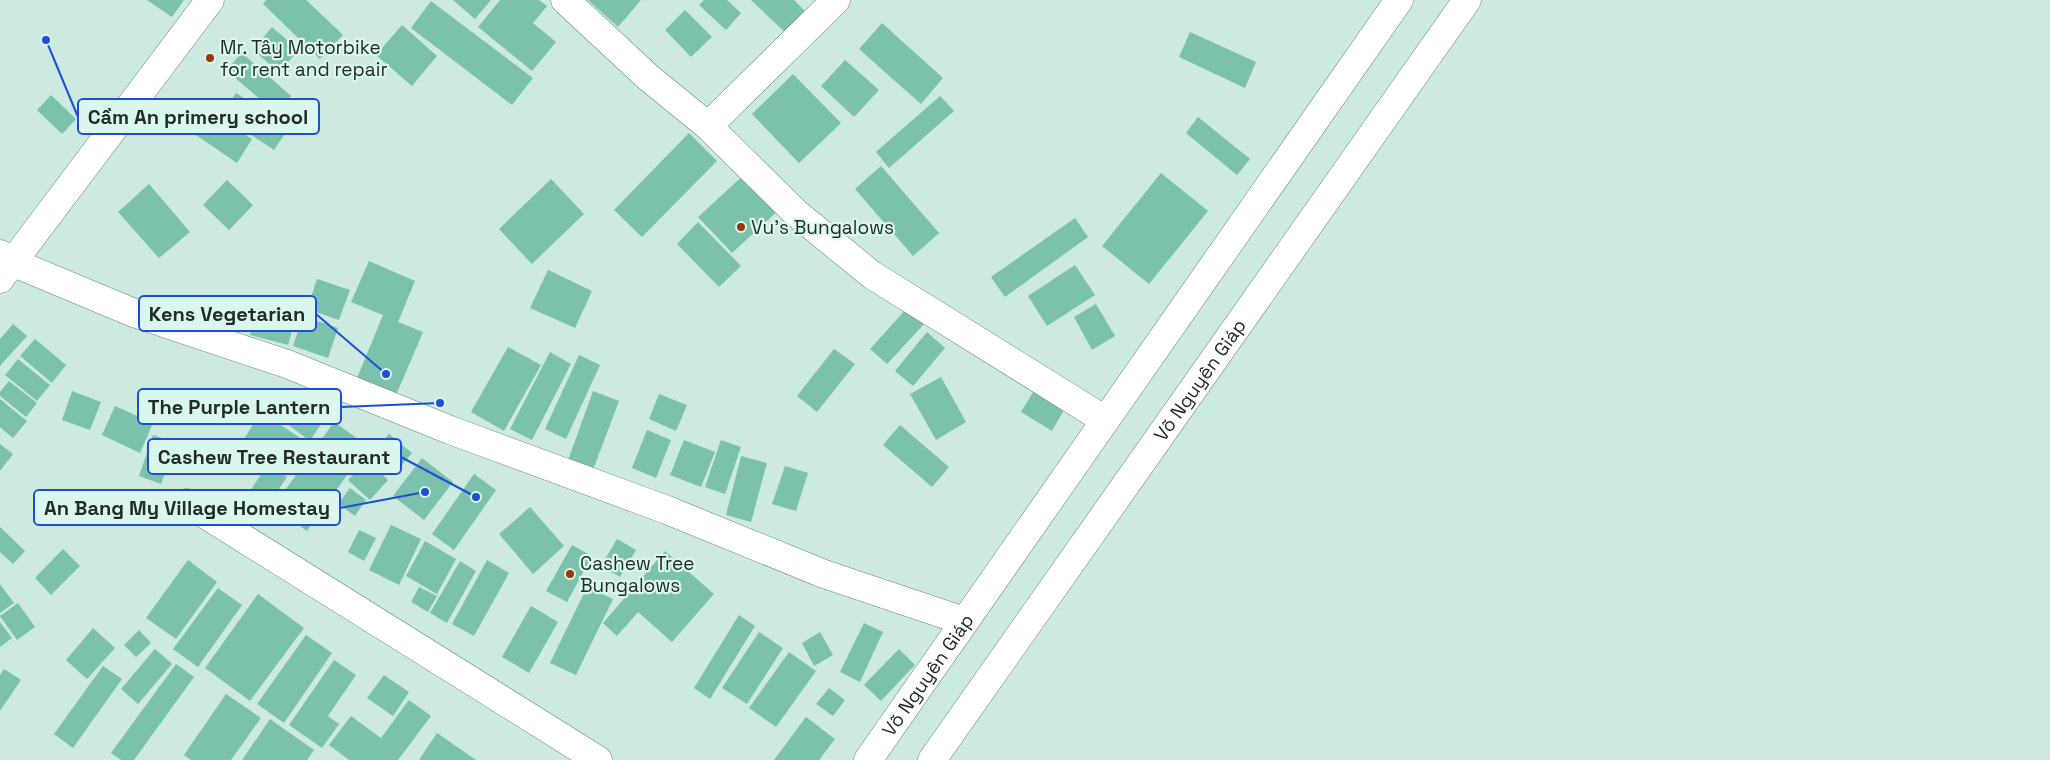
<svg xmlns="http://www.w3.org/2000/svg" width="2050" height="760" font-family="'Space Grotesk',sans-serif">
<rect width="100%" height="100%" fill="#cdeae0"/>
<!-- building -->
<g fill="#7bc1ac">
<path d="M 147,0 L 184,0 L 172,17 Z"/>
<path d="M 266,0 L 306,0 L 343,35 L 320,59 L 263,4 Z"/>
<path d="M 453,0 L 491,0 L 475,19 Z"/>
<path d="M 500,0 L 539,0 L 547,6 L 533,23 L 556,42 L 532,71 L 478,27 Z"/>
<path d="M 588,0 L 641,0 L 618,27 Z"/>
<path d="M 704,0 L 727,0 L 741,13 L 726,30 L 699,5 Z"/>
<path d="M 751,0 L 794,0 L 808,14 L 788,35 Z"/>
<path d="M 431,1 L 533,78 L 512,105 L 411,28 Z"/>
<path d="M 685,10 L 712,37 L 691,57 L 665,30 Z"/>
<path d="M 882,23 L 943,78 L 921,104 L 859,49 Z"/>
<path d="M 402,25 L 437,56 L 412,86 L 376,55 Z"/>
<path d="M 272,27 L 299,50 L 279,72 L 253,50 Z"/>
<path d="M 1190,32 L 1256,62 L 1245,88 L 1179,57 Z"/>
<path d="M 242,53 L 291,96 L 276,113 L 226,70 Z"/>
<path d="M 845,60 L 879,90 L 854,117 L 821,86 Z"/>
<path d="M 793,74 L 841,123 L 799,163 L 752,114 Z"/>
<path d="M 236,93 L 289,128 L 274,150 L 221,115 Z"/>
<path d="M 51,95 L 76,119 L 62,134 L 37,110 Z"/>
<path d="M 940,96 L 954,111 L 889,168 L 876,152 Z"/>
<path d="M 207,110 L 252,139 L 237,163 L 193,133 Z"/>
<path d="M 1198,117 L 1250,159 L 1237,175 L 1186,133 Z"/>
<path d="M 689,133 L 717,161 L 642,237 L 614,210 Z"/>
<path d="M 881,166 L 939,233 L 913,256 L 855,189 Z"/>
<path d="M 747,172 L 781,208 L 732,253 L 698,217 Z"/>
<path d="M 1161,173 L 1208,211 L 1149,284 L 1102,246 Z"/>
<path d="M 551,179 L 584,214 L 532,264 L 499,229 Z"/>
<path d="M 227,180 L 253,205 L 229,230 L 203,205 Z"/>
<path d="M 149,184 L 190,232 L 159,258 L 118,212 Z"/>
<path d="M 1075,218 L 1088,237 L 1005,297 L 991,277 Z"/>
<path d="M 698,222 L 741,266 L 719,287 L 677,244 Z"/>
<path d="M 369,261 L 415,281 L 398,322 L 423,332 L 394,400 L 355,383 L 383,315 L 351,302 Z"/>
<path d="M 1075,265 L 1095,295 L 1047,326 L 1028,296 Z"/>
<path d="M 548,270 L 592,291 L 575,328 L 530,308 Z"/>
<path d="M 317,279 L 350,290 L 339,320 L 307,309 Z"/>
<path d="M 260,299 L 298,310 L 288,345 L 250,335 Z"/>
<path d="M 1096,304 L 1115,336 L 1092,350 L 1074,317 Z"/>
<path d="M 908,307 L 925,323 L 887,364 L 870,349 Z"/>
<path d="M 303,316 L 338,328 L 328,358 L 293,346 Z"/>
<path d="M 13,324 L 27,336 L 0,366 L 0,339 Z"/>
<path d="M 927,332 L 945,348 L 913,386 L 895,371 Z"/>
<path d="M 35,339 L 66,365 L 52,383 L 20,356 Z"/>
<path d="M 508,347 L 541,365 L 504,431 L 471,412 Z"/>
<path d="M 834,349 L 855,364 L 817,412 L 797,396 Z"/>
<path d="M 550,352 L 571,364 L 532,440 L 510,429 Z"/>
<path d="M 579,355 L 600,365 L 566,439 L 545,429 Z"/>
<path d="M 18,359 L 50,385 L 37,401 L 5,375 Z"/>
<path d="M 941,377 L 966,422 L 936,440 L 910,394 Z"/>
<path d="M 9,381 L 37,403 L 26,417 L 0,396 L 0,392 Z"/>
<path d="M 1035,389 L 1065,408 L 1052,431 L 1021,412 Z"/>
<path d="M 72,391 L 101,402 L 90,430 L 62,420 Z"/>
<path d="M 593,391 L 619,401 L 591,475 L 566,466 Z"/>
<path d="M 659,394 L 687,405 L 676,431 L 649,419 Z"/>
<path d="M 0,399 L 27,421 L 13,438 L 0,427 Z"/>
<path d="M 293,399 L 323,421 L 310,441 L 279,418 Z"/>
<path d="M 115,406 L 153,423 L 140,453 L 102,435 Z"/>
<path d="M 261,412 L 308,443 L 289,473 L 242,442 Z"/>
<path d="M 334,422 L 368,446 L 307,531 L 273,507 Z"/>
<path d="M 900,425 L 949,467 L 932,487 L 883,445 Z"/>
<path d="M 647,430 L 671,440 L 656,478 L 632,468 Z"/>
<path d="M 389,434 L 412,453 L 396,472 L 373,452 Z"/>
<path d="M 153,435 L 177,443 L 161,484 L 139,476 Z"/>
<path d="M 684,440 L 715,452 L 701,487 L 670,475 Z"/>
<path d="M 721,440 L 741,447 L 725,494 L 705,487 Z"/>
<path d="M 0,444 L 13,454 L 0,471 Z"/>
<path d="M 741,456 L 767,463 L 751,522 L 726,515 Z"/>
<path d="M 422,458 L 453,482 L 424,520 L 393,496 Z"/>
<path d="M 367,460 L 388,480 L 370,500 L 348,480 Z"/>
<path d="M 268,464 L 287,477 L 259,519 L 240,506 Z"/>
<path d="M 785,466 L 808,473 L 796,511 L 772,504 Z"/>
<path d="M 474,474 L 496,490 L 454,550 L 432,534 Z"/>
<path d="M 350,488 L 366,500 L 355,516 L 338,504 Z"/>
<path d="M 530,507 L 564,546 L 533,574 L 499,534 Z"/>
<path d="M 391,525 L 421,539 L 399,585 L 369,570 Z"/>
<path d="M 0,527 L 25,551 L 13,564 L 0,552 Z"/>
<path d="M 359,530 L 376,538 L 364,561 L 348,552 Z"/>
<path d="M 617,539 L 636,550 L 620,577 L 601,566 Z"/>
<path d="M 425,541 L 456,559 L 437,594 L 406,576 Z"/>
<path d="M 572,545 L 592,556 L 567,602 L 546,591 Z"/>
<path d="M 63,549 L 80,566 L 51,595 L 35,578 Z"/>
<path d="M 665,551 L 714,594 L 672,642 L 638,612 L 617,636 L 603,623 Z"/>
<path d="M 188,560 L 217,582 L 176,639 L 146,618 Z"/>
<path d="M 487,560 L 509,573 L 474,636 L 452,624 Z"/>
<path d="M 460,561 L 476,571 L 447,623 L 430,613 Z"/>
<path d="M 0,584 L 14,603 L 0,613 Z"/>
<path d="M 419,587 L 437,596 L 428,612 L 411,602 Z"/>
<path d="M 587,587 L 613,599 L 576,675 L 550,663 Z"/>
<path d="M 218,588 L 242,605 L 198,667 L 173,649 Z"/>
<path d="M 258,594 L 304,628 L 250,701 L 205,668 Z"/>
<path d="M 18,603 L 35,627 L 17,640 L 0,616 Z"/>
<path d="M 531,606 L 558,622 L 529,673 L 502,657 Z"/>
<path d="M 739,615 L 755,626 L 710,699 L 694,688 Z"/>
<path d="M 0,622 L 12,638 L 0,647 Z"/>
<path d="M 864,623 L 883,632 L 860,682 L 840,672 Z"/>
<path d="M 93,628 L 115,648 L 87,679 L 66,660 Z"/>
<path d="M 139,630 L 151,643 L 136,657 L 124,645 Z"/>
<path d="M 759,632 L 783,648 L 747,704 L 722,688 Z"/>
<path d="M 820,632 L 833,655 L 814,666 L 802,643 Z"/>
<path d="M 306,635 L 332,653 L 284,723 L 257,704 Z"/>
<path d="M 155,649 L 172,664 L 138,704 L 121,689 Z"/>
<path d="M 899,649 L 915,665 L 881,701 L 864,685 Z"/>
<path d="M 789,652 L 816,671 L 776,727 L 749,708 Z"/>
<path d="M 334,660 L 356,675 L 328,716 L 339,724 L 322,748 L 289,725 Z"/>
<path d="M 176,664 L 194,677 L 134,760 L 121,760 L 111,753 Z"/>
<path d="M 103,666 L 122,679 L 73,748 L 54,734 Z"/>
<path d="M 4,669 L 21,680 L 0,711 L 0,675 Z"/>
<path d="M 384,675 L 409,692 L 393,716 L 367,698 Z"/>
<path d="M 829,688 L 845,700 L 833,716 L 816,704 Z"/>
<path d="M 226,694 L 261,718 L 231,760 L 191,760 L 184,755 Z"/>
<path d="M 409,700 L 431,716 L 398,760 L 349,760 L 329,745 L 351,716 L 381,738 Z"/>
<path d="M 806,717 L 835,739 L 819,760 L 774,760 Z"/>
<path d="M 270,719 L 314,750 L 307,760 L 242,760 Z"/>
<path d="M 437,733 L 476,760 L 419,760 Z"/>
</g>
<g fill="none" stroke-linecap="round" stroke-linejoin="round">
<!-- street casing -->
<g stroke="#6a857c" stroke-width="29">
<g id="street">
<path d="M 565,0 L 649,78 L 708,126 L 796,213 L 872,275 L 1105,420"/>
<path d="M 708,126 L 836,0"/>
<path d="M 0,254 L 12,262 L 134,313 L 287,364 L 450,430 L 667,510 L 824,574 L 964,621"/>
<path d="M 0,279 L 210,0"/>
<path d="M 187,503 L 598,760"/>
</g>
</g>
<!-- secondary casing -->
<g stroke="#6a857c" stroke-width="29">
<g id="secondary">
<path id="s1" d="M 868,760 L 1399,0"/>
<path id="s2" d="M 932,760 L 1467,0"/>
</g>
</g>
<!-- street -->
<use href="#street" stroke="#fff" stroke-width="28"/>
<!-- secondary -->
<use href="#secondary" stroke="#fff" stroke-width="28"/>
</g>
<!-- markers -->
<g fill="#9b3606" stroke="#daf7ed" stroke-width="2">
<circle cx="210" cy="58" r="5"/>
<circle cx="741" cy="227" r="5"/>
<circle cx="570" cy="574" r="5"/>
</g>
<g text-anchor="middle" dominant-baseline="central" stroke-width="4.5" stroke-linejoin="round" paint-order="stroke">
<!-- poi labels -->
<g font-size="19" fill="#212c29" stroke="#daf7ed" text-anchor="start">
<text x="220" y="47">Mr. Tây Motorbike<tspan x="220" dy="22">for rent and repair</tspan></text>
<text x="751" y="227">Vu's Bungalows</text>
<text x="580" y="563">Cashew Tree<tspan x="580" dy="22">Bungalows</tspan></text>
</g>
<!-- street labels -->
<g font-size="19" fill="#212c29" stroke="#daf7ed">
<text stroke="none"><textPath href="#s2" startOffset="465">Võ Nguyên Giáp</textPath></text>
<text stroke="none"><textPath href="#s1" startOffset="104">Võ Nguyên Giáp</textPath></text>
</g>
</g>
<!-- callouts -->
<path fill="none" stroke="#1d4ed8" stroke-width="2" d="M46 40L78 117M386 374L316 314M440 403L341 407M476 497L401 457M425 492L340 508"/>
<g fill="#1d4ed8" stroke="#daf7ed" stroke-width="2">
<circle cx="46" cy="40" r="5"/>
<circle cx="386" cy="374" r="5"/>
<circle cx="440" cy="403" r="5"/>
<circle cx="476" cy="497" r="5"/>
<circle cx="425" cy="492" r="5"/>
</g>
<g fill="#daf7ed" stroke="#1d4ed8" stroke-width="2">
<rect x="78" y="99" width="241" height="35" rx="5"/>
<rect x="139" y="296" width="177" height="35" rx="5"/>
<rect x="138" y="389" width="203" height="35" rx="5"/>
<rect x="148" y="439" width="253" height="35" rx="5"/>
<rect x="34" y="490" width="306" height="35" rx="5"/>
</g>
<g font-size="20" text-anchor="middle" font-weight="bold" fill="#212c29">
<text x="198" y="124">Cầm An primery school</text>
<text x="227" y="321">Kens Vegetarian</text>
<text x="239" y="414">The Purple Lantern</text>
<text x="274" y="464">Cashew Tree Restaurant</text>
<text x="187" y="515">An Bang My Village Homestay</text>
</g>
</svg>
